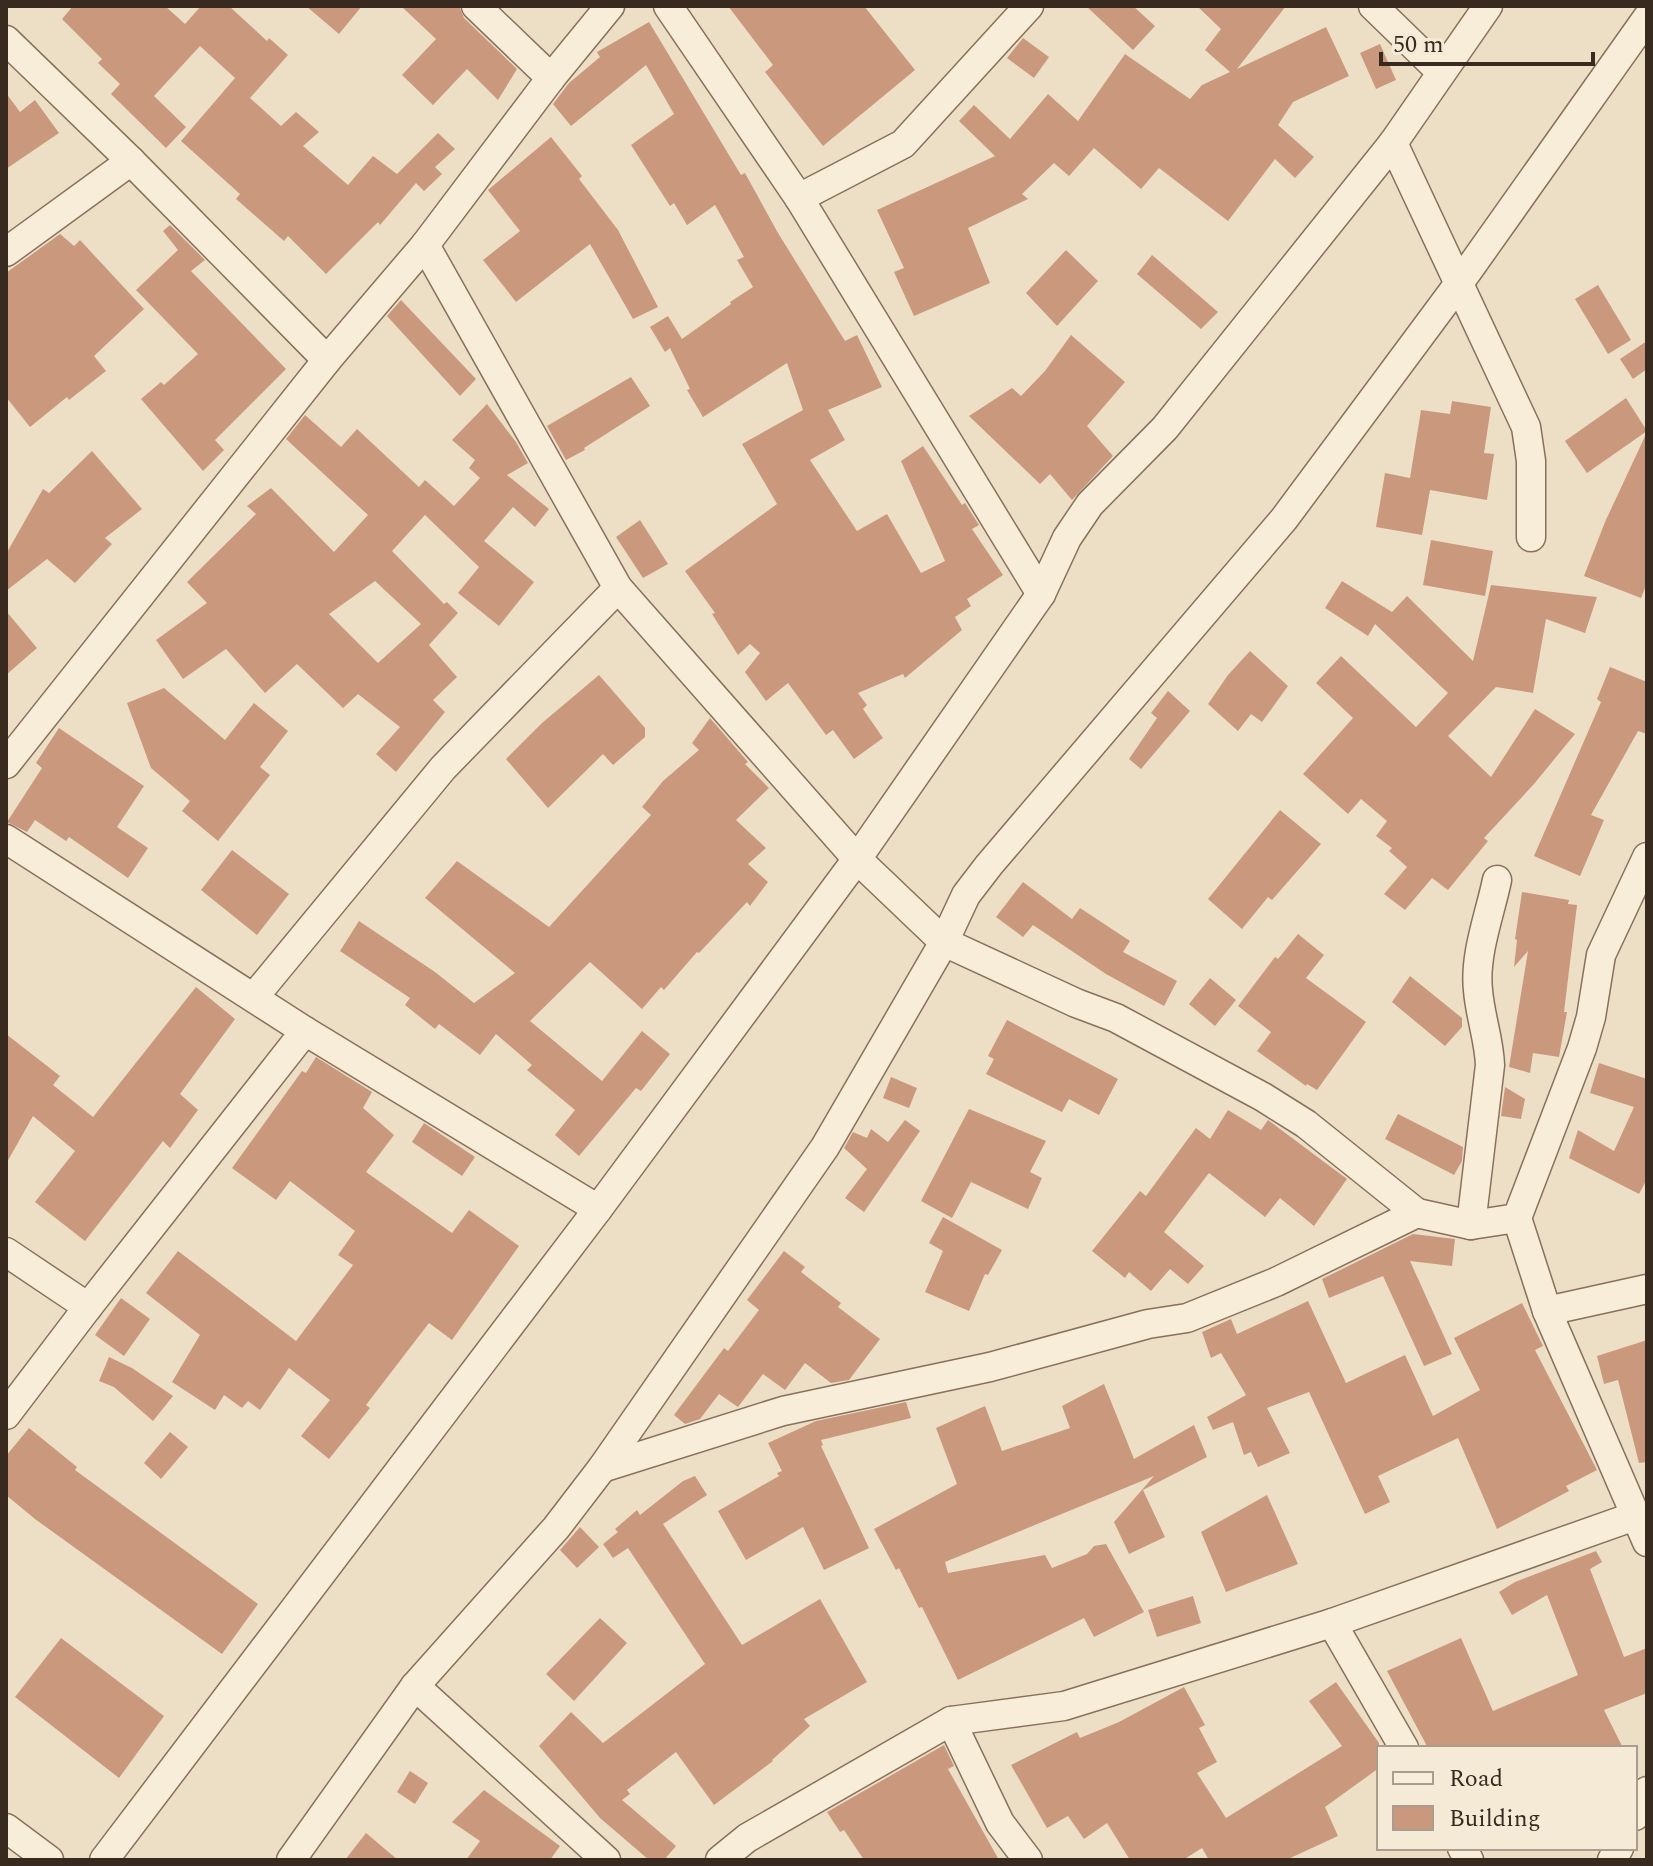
<svg xmlns="http://www.w3.org/2000/svg" width="1653" height="1866" font-family="Spectral,serif">
<rect width="100%" height="100%" fill="#eddfc6"/>
<!-- building -->
<g fill="#ca997d" fill-rule="evenodd">
<path d="M 73,6 L 165,6 L 185,24 L 201,6 L 229,6 L 267,41 L 269,38 L 288,55 L 250,98 L 281,126 L 296,112 L 319,132 L 303,146 L 348,185 L 373,156 L 397,174 L 438,133 L 455,149 L 435,167 L 442,174 L 424,191 L 416,183 L 380,225 L 378,222 L 326,274 L 288,236 L 284,241 L 236,199 L 240,194 L 181,141 L 235,78 L 200,46 L 154,96 L 186,127 L 166,148 L 111,94 L 120,84 L 98,63 L 102,59 L 62,19 Z"/>
<path d="M 306,6 L 362,6 L 339,34 Z"/>
<path d="M 401,6 L 459,6 L 464,18 L 517,69 L 498,100 L 467,69 L 433,105 L 402,75 L 436,39 Z"/>
<path d="M 728,6 L 864,6 L 915,70 L 823,146 L 765,72 L 773,65 Z"/>
<path d="M 1086,6 L 1133,6 L 1155,26 L 1133,50 Z"/>
<path d="M 1197,6 L 1286,6 L 1237,69 L 1326,27 L 1349,76 L 1293,102 L 1278,125 L 1314,157 L 1295,178 L 1275,159 L 1228,221 L 1159,168 L 1141,189 L 1094,148 L 1069,176 L 1054,163 L 1022,194 L 1028,199 L 968,228 L 990,283 L 914,316 L 894,272 L 904,268 L 877,210 L 995,156 L 959,121 L 974,105 L 1010,139 L 1048,94 L 1078,121 L 1125,54 L 1190,99 L 1202,85 L 1230,72 L 1205,50 L 1221,29 Z"/>
<path d="M 649,22 L 741,175 L 745,173 L 778,233 L 845,341 L 857,335 L 882,387 L 828,410 L 845,440 L 810,460 L 857,531 L 887,514 L 921,573 L 945,561 L 901,461 L 923,446 L 962,505 L 965,503 L 979,525 L 972,529 L 1003,575 L 967,599 L 971,606 L 955,617 L 962,630 L 905,678 L 903,674 L 858,693 L 867,705 L 863,709 L 883,738 L 854,759 L 833,730 L 826,735 L 788,683 L 766,701 L 745,672 L 760,653 L 750,644 L 738,655 L 712,614 L 715,613 L 685,571 L 777,504 L 742,444 L 803,410 L 787,363 L 703,417 L 687,390 L 690,389 L 670,348 L 665,352 L 650,327 L 668,316 L 682,339 L 731,304 L 730,302 L 753,287 L 737,260 L 744,257 L 715,205 L 687,225 L 674,203 L 670,206 L 631,145 L 674,114 L 646,65 L 571,126 L 553,104 L 569,83 L 600,57 L 597,52 Z"/>
<path d="M 1023,38 L 1049,57 L 1034,78 L 1007,58 Z"/>
<path d="M 1380,44 L 1396,80 L 1376,89 L 1360,53 Z"/>
<path d="M 6,93 L 20,112 L 35,100 L 59,133 L 6,169 Z"/>
<path d="M 551,137 L 582,176 L 579,179 L 618,230 L 658,307 L 633,319 L 590,244 L 516,302 L 483,260 L 520,231 L 488,190 Z"/>
<path d="M 170,225 L 205,260 L 191,271 L 286,369 L 215,440 L 224,450 L 203,471 L 141,399 L 161,382 L 164,385 L 198,354 L 136,290 L 178,250 L 163,231 Z"/>
<path d="M 60,234 L 74,246 L 80,240 L 144,309 L 94,356 L 106,371 L 69,400 L 67,397 L 30,427 L 6,397 L 6,273 Z"/>
<path d="M 1066,250 L 1098,281 L 1057,326 L 1026,293 Z"/>
<path d="M 1152,255 L 1218,312 L 1201,329 L 1137,274 Z"/>
<path d="M 1598,285 L 1631,340 L 1608,354 L 1575,299 Z"/>
<path d="M 401,300 L 476,379 L 460,396 L 387,316 Z"/>
<path d="M 1071,335 L 1125,382 L 1087,426 L 1113,456 L 1072,500 L 1050,474 L 1040,484 L 969,416 L 1012,388 L 1021,396 L 1045,371 Z"/>
<path d="M 1647,341 L 1647,369 L 1633,379 L 1620,359 Z"/>
<path d="M 631,377 L 650,406 L 584,448 L 585,450 L 566,460 L 547,426 Z"/>
<path d="M 1626,398 L 1647,431 L 1587,473 L 1565,441 Z"/>
<path d="M 1452,401 L 1491,407 L 1484,453 L 1494,454 L 1487,500 L 1430,490 L 1422,535 L 1376,527 L 1385,473 L 1410,478 L 1421,410 L 1450,414 Z"/>
<path d="M 487,404 L 516,442 L 528,463 L 507,475 L 549,509 L 535,527 L 513,507 L 484,541 L 534,582 L 499,626 L 458,593 L 479,567 L 425,515 L 392,551 L 444,604 L 447,602 L 458,613 L 429,645 L 457,677 L 433,700 L 445,712 L 396,772 L 376,754 L 400,727 L 358,694 L 343,708 L 297,664 L 265,693 L 226,649 L 183,679 L 156,640 L 207,603 L 187,582 L 256,514 L 247,506 L 271,488 L 334,552 L 368,515 L 286,439 L 305,415 L 341,447 L 357,429 L 419,487 L 425,480 L 454,506 L 480,478 L 469,468 L 475,460 L 452,440 ZM 375,581 L 421,624 L 378,663 L 329,614 Z"/>
<path d="M 1647,432 L 1647,583 L 1641,598 L 1584,576 L 1605,522 Z"/>
<path d="M 92,451 L 142,509 L 105,538 L 112,544 L 75,583 L 47,559 L 6,591 L 6,554 L 43,489 L 49,493 Z"/>
<path d="M 640,520 L 668,564 L 643,578 L 616,537 Z"/>
<path d="M 1431,540 L 1493,551 L 1485,596 L 1423,585 Z"/>
<path d="M 1342,581 L 1392,612 L 1407,596 L 1473,661 L 1491,585 L 1597,597 L 1585,633 L 1546,619 L 1533,693 L 1496,687 L 1448,736 L 1491,777 L 1535,709 L 1575,734 L 1534,784 L 1484,838 L 1488,841 L 1448,890 L 1432,878 L 1405,910 L 1384,894 L 1407,867 L 1389,851 L 1392,848 L 1376,836 L 1387,821 L 1361,799 L 1348,814 L 1303,774 L 1353,718 L 1316,683 L 1341,656 L 1416,727 L 1448,693 L 1375,624 L 1368,636 L 1325,608 Z"/>
<path d="M 6,611 L 37,648 L 6,675 Z"/>
<path d="M 1250,651 L 1288,686 L 1262,722 L 1251,714 L 1238,731 L 1208,704 L 1228,675 Z"/>
<path d="M 1610,667 L 1647,682 L 1647,734 L 1638,731 L 1591,815 L 1604,820 L 1580,876 L 1534,856 L 1601,702 L 1597,699 Z"/>
<path d="M 599,675 L 645,728 L 645,737 L 613,765 L 603,754 L 548,808 L 506,759 L 542,723 Z"/>
<path d="M 164,688 L 225,740 L 254,703 L 288,731 L 260,767 L 270,775 L 218,841 L 182,811 L 190,801 L 151,768 L 127,703 Z"/>
<path d="M 1168,691 L 1190,711 L 1141,769 L 1129,759 L 1157,718 L 1151,713 Z"/>
<path d="M 710,718 L 748,762 L 745,764 L 769,788 L 736,820 L 766,848 L 748,864 L 768,882 L 750,906 L 747,902 L 699,953 L 697,952 L 664,990 L 661,987 L 642,1009 L 590,962 L 530,1021 L 602,1081 L 642,1031 L 670,1054 L 641,1091 L 636,1088 L 579,1156 L 555,1135 L 575,1110 L 527,1070 L 532,1065 L 496,1034 L 480,1055 L 439,1024 L 435,1029 L 405,1005 L 410,998 L 340,951 L 359,921 L 435,972 L 474,1003 L 515,973 L 425,898 L 457,861 L 549,927 L 651,815 L 642,807 L 663,781 L 699,750 L 692,743 Z"/>
<path d="M 59,728 L 144,786 L 117,827 L 148,848 L 128,878 L 69,837 L 66,841 L 35,820 L 27,832 L 7,822 L 42,768 L 36,763 Z"/>
<path d="M 1280,810 L 1321,844 L 1272,900 L 1268,897 L 1242,929 L 1208,899 Z"/>
<path d="M 232,850 L 289,894 L 257,935 L 201,890 Z"/>
<path d="M 1023,882 L 1072,919 L 1080,908 L 1130,941 L 1123,952 L 1177,981 L 1164,1006 L 1106,974 L 1033,925 L 1023,937 L 996,917 Z"/>
<path d="M 1522,892 L 1569,900 L 1568,904 L 1577,905 L 1564,1012 L 1567,1012 L 1559,1057 L 1533,1053 L 1530,1073 L 1509,1067 L 1528,951 L 1514,967 L 1517,940 L 1515,939 Z"/>
<path d="M 1298,934 L 1324,955 L 1306,978 L 1366,1022 L 1317,1090 L 1307,1084 L 1306,1086 L 1257,1051 L 1271,1032 L 1238,1006 L 1275,957 L 1278,959 Z"/>
<path d="M 1410,976 L 1462,1018 L 1462,1027 L 1445,1046 L 1392,1002 Z"/>
<path d="M 1210,978 L 1236,1000 L 1215,1026 L 1189,1004 Z"/>
<path d="M 196,987 L 235,1019 L 180,1094 L 198,1110 L 170,1148 L 163,1141 L 85,1241 L 35,1202 L 75,1151 L 33,1116 L 6,1164 L 6,1034 L 60,1076 L 53,1085 L 93,1117 Z"/>
<path d="M 1007,1020 L 1118,1079 L 1099,1115 L 1069,1099 L 1062,1112 L 986,1074 L 994,1059 L 988,1056 Z"/>
<path d="M 316,1057 L 372,1092 L 363,1108 L 394,1135 L 366,1172 L 452,1233 L 469,1210 L 519,1246 L 452,1340 L 429,1323 L 366,1405 L 370,1408 L 329,1459 L 301,1436 L 330,1400 L 289,1368 L 260,1410 L 248,1401 L 242,1408 L 224,1395 L 215,1410 L 172,1382 L 200,1335 L 146,1293 L 178,1251 L 296,1341 L 353,1265 L 338,1255 L 355,1231 L 290,1181 L 276,1200 L 232,1168 L 302,1071 L 306,1073 Z"/>
<path d="M 1599,1063 L 1647,1079 L 1647,1179 L 1639,1194 L 1569,1158 L 1578,1130 L 1614,1151 L 1634,1107 L 1590,1093 Z"/>
<path d="M 891,1077 L 917,1088 L 909,1108 L 883,1098 Z"/>
<path d="M 1505,1087 L 1525,1099 L 1521,1119 L 1501,1116 Z"/>
<path d="M 969,1109 L 1046,1141 L 1030,1172 L 1042,1178 L 1028,1209 L 971,1182 L 952,1218 L 921,1201 Z"/>
<path d="M 1228,1110 L 1261,1130 L 1268,1120 L 1347,1179 L 1314,1226 L 1280,1198 L 1265,1217 L 1209,1173 L 1164,1232 L 1204,1266 L 1188,1284 L 1170,1269 L 1151,1291 L 1129,1272 L 1125,1278 L 1092,1251 L 1140,1191 L 1146,1196 L 1196,1128 L 1210,1139 Z"/>
<path d="M 1398,1114 L 1463,1147 L 1462,1161 L 1454,1175 L 1385,1139 Z"/>
<path d="M 905,1120 L 920,1131 L 864,1212 L 845,1198 L 867,1169 L 844,1148 L 853,1132 L 867,1138 L 871,1129 L 888,1142 Z"/>
<path d="M 424,1123 L 475,1157 L 462,1176 L 412,1142 Z"/>
<path d="M 943,1217 L 1002,1250 L 988,1275 L 985,1274 L 969,1311 L 925,1292 L 943,1251 L 929,1243 Z"/>
<path d="M 1413,1234 L 1455,1239 L 1452,1266 L 1410,1261 L 1452,1354 L 1424,1366 L 1383,1276 L 1329,1298 L 1322,1279 Z"/>
<path d="M 784,1251 L 805,1267 L 801,1272 L 841,1303 L 838,1307 L 880,1339 L 849,1380 L 831,1383 L 805,1363 L 785,1390 L 763,1374 L 738,1407 L 719,1394 L 700,1419 L 685,1424 L 674,1415 L 724,1348 L 728,1351 L 759,1310 L 747,1300 Z"/>
<path d="M 121,1298 L 150,1319 L 124,1356 L 95,1335 Z"/>
<path d="M 1308,1301 L 1346,1383 L 1405,1355 L 1433,1416 L 1480,1390 L 1454,1338 L 1522,1303 L 1543,1346 L 1535,1350 L 1597,1470 L 1566,1486 L 1569,1491 L 1497,1529 L 1458,1438 L 1378,1476 L 1390,1502 L 1365,1514 L 1309,1392 L 1267,1408 L 1290,1453 L 1258,1467 L 1251,1452 L 1244,1455 L 1233,1422 L 1213,1430 L 1207,1417 L 1246,1395 L 1221,1353 L 1211,1358 L 1202,1332 L 1231,1319 L 1237,1334 Z"/>
<path d="M 1647,1340 L 1647,1462 L 1639,1463 L 1618,1380 L 1604,1384 L 1597,1356 Z"/>
<path d="M 109,1357 L 132,1368 L 173,1396 L 153,1421 L 114,1387 L 99,1381 Z"/>
<path d="M 1104,1384 L 1134,1459 L 1194,1425 L 1207,1457 L 1143,1490 L 1165,1537 L 1129,1554 L 1114,1522 L 1154,1476 L 945,1562 L 948,1573 L 1045,1555 L 1052,1568 L 1087,1554 L 1094,1546 L 1106,1544 L 1144,1612 L 1094,1637 L 1084,1618 L 958,1680 L 922,1607 L 919,1608 L 899,1568 L 896,1570 L 874,1529 L 957,1484 L 936,1428 L 985,1406 L 1002,1451 L 1070,1428 L 1062,1406 Z"/>
<path d="M 906,1402 L 911,1418 L 821,1440 L 823,1445 L 821,1446 L 869,1548 L 824,1570 L 803,1527 L 746,1560 L 718,1511 L 779,1476 L 777,1473 L 782,1471 L 768,1443 L 816,1421 Z"/>
<path d="M 29,1428 L 77,1467 L 75,1470 L 258,1604 L 222,1654 L 35,1519 L 6,1495 L 6,1456 Z"/>
<path d="M 170,1432 L 188,1447 L 161,1479 L 144,1463 Z"/>
<path d="M 695,1476 L 707,1495 L 663,1524 L 742,1645 L 820,1599 L 867,1682 L 804,1719 L 810,1726 L 772,1760 L 773,1761 L 714,1805 L 676,1752 L 627,1790 L 630,1794 L 622,1800 L 676,1846 L 664,1860 L 649,1860 L 600,1818 L 539,1746 L 571,1712 L 603,1743 L 705,1664 L 628,1548 L 613,1558 L 603,1544 L 618,1532 L 615,1529 L 637,1510 L 640,1515 L 683,1481 Z"/>
<path d="M 1267,1495 L 1298,1564 L 1226,1592 L 1201,1532 Z"/>
<path d="M 580,1527 L 599,1547 L 577,1568 L 560,1550 Z"/>
<path d="M 1596,1551 L 1602,1562 L 1590,1569 L 1624,1657 L 1647,1648 L 1647,1693 L 1604,1710 L 1623,1748 L 1428,1748 L 1387,1671 L 1461,1638 L 1493,1711 L 1578,1675 L 1547,1595 L 1512,1615 L 1499,1592 L 1515,1582 Z"/>
<path d="M 1193,1596 L 1201,1623 L 1157,1637 L 1148,1610 Z"/>
<path d="M 600,1618 L 627,1643 L 574,1701 L 546,1674 Z"/>
<path d="M 61,1638 L 164,1716 L 119,1778 L 15,1697 Z"/>
<path d="M 1336,1682 L 1379,1743 L 1379,1768 L 1325,1807 L 1338,1836 L 1286,1860 L 1209,1860 L 1202,1848 L 1183,1860 L 1130,1860 L 1107,1823 L 1084,1839 L 1068,1816 L 1047,1828 L 1011,1765 L 1077,1732 L 1080,1738 L 1119,1722 L 1184,1687 L 1205,1725 L 1199,1728 L 1217,1762 L 1197,1773 L 1226,1818 L 1342,1746 L 1309,1701 Z"/>
<path d="M 944,1745 L 954,1766 L 948,1769 L 999,1860 L 864,1860 L 844,1830 L 840,1832 L 827,1812 Z"/>
<path d="M 410,1771 L 428,1783 L 415,1804 L 397,1792 Z"/>
<path d="M 484,1790 L 560,1846 L 550,1860 L 466,1860 L 480,1841 L 452,1822 Z"/>
<path d="M 366,1833 L 398,1860 L 345,1860 Z"/>
</g>
<g fill="none" stroke-linecap="round" stroke-linejoin="round">
<!-- minor casing -->
<g stroke="#88715c" stroke-width="31">
<g id="minor">
<path d="M 476,6 L 551,78"/>
<path d="M 668,6 L 799,198 L 1041,594"/>
<path d="M 1373,6 L 1441,72"/>
<path d="M 6,40 L 131,161 L 327,360"/>
<path d="M 1393,143 L 1526,427 L 1531,461 L 1531,537"/>
<path d="M 799,198 L 903,144 L 1029,6"/>
<path d="M 425,245 L 618,588 L 857,859 L 944,942 L 1076,1003 L 1116,1018 L 1263,1097 L 1306,1124 L 1417,1213"/>
<path d="M 6,252 L 131,161"/>
<path d="M 6,764 L 327,360 L 425,245 L 551,78 L 610,6"/>
<path d="M 6,839 L 305,1031 L 598,1209"/>
<path d="M 254,997 L 443,768 L 618,588"/>
<path d="M 1517,1218 L 1547,1311 L 1647,1542"/>
<path d="M 1471,1225 L 1490,1065 C 1489,1039 1480,1016 1478,990 C 1474,955 1490,914 1497,880"/>
<path d="M 6,1252 L 88,1307"/>
<path d="M 1547,1311 L 1647,1289"/>
<path d="M 6,1415 L 88,1307 L 305,1031"/>
<path d="M 602,1468 L 783,1411 L 990,1367 L 1148,1324 L 1187,1318 L 1276,1282 L 1417,1213 L 1471,1225 L 1517,1218 L 1582,1048 L 1591,1017 L 1601,955 L 1647,857"/>
<path d="M 1332,1623 L 1404,1748"/>
<path d="M 415,1686 L 606,1860"/>
<path d="M 951,1721 L 1000,1823 L 1028,1860"/>
<path d="M 1635,1816 L 1647,1791"/>
<path d="M 6,1828 L 49,1860"/>
<path d="M 1462,1848 L 1469,1860"/>
<path d="M 104,1860 L 598,1209 L 857,859 L 1041,594 L 1067,538 L 1090,504 L 1165,428 L 1393,143 L 1488,6"/>
<path d="M 291,1860 L 415,1686 L 556,1528 L 602,1468 L 825,1147 L 944,942 L 966,895 L 989,865 L 1284,519 L 1460,282 L 1647,18"/>
<path d="M 720,1860 L 747,1838 L 951,1721 L 1064,1706 L 1332,1623 L 1635,1516"/>
<path d="M 1612,1860 L 1619,1848"/>
</g>
</g>
<!-- minor -->
<use href="#minor" stroke="#f8edd9" stroke-width="28"/>
</g>
<!-- border -->
<rect width="1653" height="1866" fill="none" stroke="#392a20" stroke-width="16"/>
<!-- legend -->
<rect x="1377" y="1746" width="260" height="104" fill="#f5ead6" stroke="#aa9d8d" stroke-width="2"/>
<rect x="1393" y="1772" width="40" height="12" fill="#f8edd9" stroke="#aa9d8d" stroke-width="2"/>
<text x="1449" y="1786" font-size="24" fill="#392a20">Road</text>
<rect x="1393" y="1806" width="40" height="24" fill="#ca997d" stroke="#aa9d8d" stroke-width="2"/>
<text x="1449" y="1826" font-size="24" fill="#392a20">Building</text>
<!-- scale -->
<path d="M1381 52v12h212v-12" fill="none" stroke="#392a20" stroke-width="4"/>
<text x="1393" y="52" font-size="24" fill="#392a20" stroke="#f5ead6" stroke-width="6" paint-order="stroke">50 m</text>
</svg>
